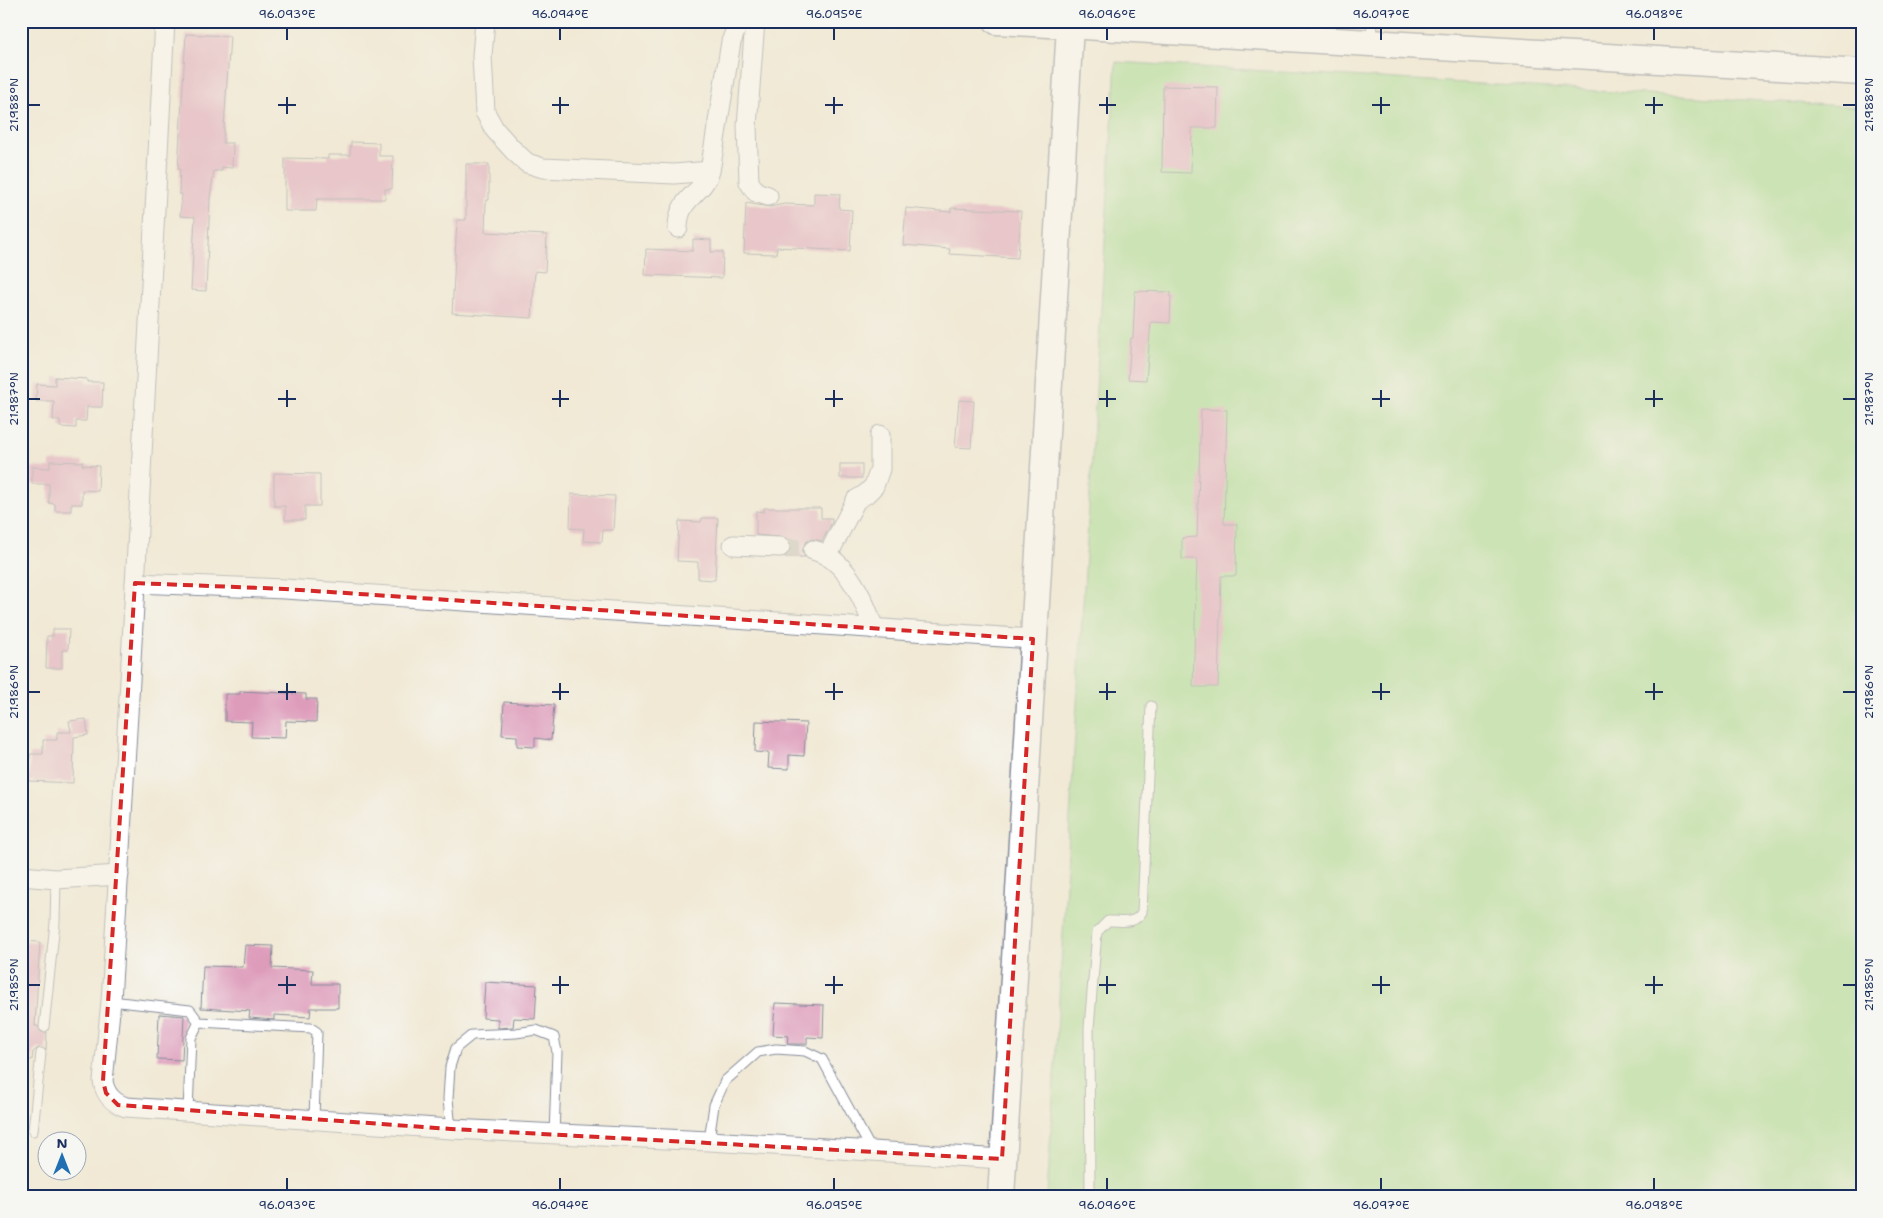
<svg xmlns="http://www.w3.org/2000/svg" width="1883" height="1218" font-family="'Shantell Sans',sans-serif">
<rect width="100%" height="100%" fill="#f6f6f2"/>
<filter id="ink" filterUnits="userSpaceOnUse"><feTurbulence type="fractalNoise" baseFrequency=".02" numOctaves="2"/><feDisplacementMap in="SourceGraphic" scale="10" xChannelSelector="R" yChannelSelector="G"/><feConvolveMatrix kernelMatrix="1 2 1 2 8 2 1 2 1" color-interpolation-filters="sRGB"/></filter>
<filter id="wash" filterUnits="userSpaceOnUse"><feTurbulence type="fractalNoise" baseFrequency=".0096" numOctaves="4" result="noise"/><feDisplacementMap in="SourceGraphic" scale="20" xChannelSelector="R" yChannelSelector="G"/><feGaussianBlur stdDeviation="1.12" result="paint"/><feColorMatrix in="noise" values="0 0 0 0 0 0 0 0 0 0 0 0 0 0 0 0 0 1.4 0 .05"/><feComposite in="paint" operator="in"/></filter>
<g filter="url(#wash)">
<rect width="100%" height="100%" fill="#f1e9d5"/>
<!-- green -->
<g fill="#a1dc8f" stroke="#5e8676">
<path d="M 21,37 L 27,37 L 21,128 Z"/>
<path d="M 1116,62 L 1862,107 L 1862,1197 L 1047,1197 Z"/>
</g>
<g id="blocks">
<!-- building -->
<g fill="#de9cbb">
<path d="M 186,34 L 230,36 L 223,143 L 233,143 L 232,168 L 222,167 L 222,171 L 214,171 L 210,197 L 206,291 L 191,290 L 195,217 L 180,216 L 182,194 L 179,194 L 180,169 L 178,169 Z"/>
<path d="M 1163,86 L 1218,87 L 1217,128 L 1192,128 L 1191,173 L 1162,172 Z"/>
<path d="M 351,142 L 379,143 L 379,156 L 393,156 L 392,189 L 385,189 L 385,199 L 317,199 L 316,211 L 285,211 L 285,158 L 328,159 L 328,155 L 350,155 Z"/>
<path d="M 466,164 L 489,164 L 489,200 L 486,200 L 485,232 L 547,235 L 545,272 L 535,271 L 532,318 L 452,313 L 457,220 L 466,220 Z"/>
<path d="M 814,193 L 840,194 L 839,209 L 852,210 L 850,251 L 777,247 L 776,254 L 744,253 L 746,203 L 770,207 L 784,204 L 814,205 Z"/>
<path d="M 906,208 L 951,212 L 951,208 L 1021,211 L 1018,258 L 949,254 L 950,249 L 903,245 Z"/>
<path d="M 693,239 L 711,240 L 711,252 L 723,252 L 722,278 L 645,275 L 646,249 L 693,251 Z"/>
<path d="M 1135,291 L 1171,292 L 1170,323 L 1151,322 L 1146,380 L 1128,379 L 1131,338 L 1133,338 Z"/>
<path d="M 55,377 L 87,379 L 87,382 L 103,382 L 102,407 L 87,407 L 86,421 L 76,421 L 76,428 L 60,427 L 60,420 L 53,420 L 54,401 L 36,401 L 37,384 L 55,385 Z"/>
<path d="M 959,400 L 974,401 L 971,448 L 955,447 Z"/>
<path d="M 1201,409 L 1227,410 L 1224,524 L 1237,524 L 1236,576 L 1221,576 L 1218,687 L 1193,687 L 1197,559 L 1182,559 L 1182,538 L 1197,537 Z"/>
<path d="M 50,461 L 83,462 L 82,465 L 99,466 L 98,491 L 82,490 L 82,504 L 71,504 L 71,511 L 55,511 L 55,504 L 49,503 L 49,484 L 32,484 L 32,467 L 50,468 Z"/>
<rect x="840" y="464" width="22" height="14"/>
<path d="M 274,473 L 320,474 L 320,506 L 305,506 L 305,520 L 285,520 L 285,506 L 274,506 Z"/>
<path d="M 571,494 L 615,496 L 613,530 L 603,530 L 602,542 L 583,541 L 584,529 L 570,528 Z"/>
<path d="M 764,508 L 821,508 L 821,518 L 832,518 L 832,522 L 822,541 L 812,539 L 806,542 L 802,551 L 805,557 L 785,557 L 791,548 L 786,538 L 756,535 L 756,511 L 764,512 Z"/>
<path d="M 702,518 L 718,518 L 715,580 L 698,579 L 698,562 L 677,561 L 679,521 L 701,522 Z"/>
<path d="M 53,629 L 69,629 L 68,650 L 62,650 L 62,668 L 46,668 L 47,636 L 53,636 Z"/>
<path d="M 240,691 L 306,694 L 306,699 L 317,699 L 316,722 L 286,721 L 285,738 L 251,737 L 252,722 L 225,721 L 225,694 L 240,694 Z"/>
<path d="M 504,702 L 554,705 L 551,740 L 535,738 L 535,747 L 517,746 L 517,736 L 502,735 Z"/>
<path d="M 86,719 L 88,735 L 74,737 L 73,783 L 29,781 L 30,754 L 43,754 L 43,740 L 57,740 L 57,732 L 71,732 L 69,721 Z"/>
<path d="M 756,721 L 806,723 L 804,756 L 789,755 L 789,769 L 768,768 L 769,753 L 755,752 Z"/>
<path d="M 21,941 L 40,942 L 35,1026 L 38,1026 L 41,1032 L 47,1032 L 46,1050 L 38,1048 L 33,1052 L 32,1060 L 21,1060 Z"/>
<path d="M 245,945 L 273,946 L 272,968 L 313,970 L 312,984 L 338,984 L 338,1008 L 311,1008 L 310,1017 L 274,1015 L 274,1020 L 249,1018 L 250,1011 L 201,1008 L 203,966 L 243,967 Z"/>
<path d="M 485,982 L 537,985 L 535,1019 L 514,1018 L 513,1027 L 498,1028 L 498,1019 L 483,1018 Z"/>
<path d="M 775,1003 L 824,1005 L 823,1038 L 807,1037 L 807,1044 L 787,1044 L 788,1036 L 773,1035 Z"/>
<path d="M 159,1014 L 184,1016 L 182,1060 L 157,1059 Z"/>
</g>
</g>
</g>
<g filter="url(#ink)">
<use href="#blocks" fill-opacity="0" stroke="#868c9a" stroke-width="1"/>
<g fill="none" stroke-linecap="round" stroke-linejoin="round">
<!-- street-tunnel -->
<path stroke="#c6c4bd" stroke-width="19" stroke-dasharray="19 9" stroke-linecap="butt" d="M 780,547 L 813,550"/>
<!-- lane casing -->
<g stroke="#868c9a" stroke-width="11">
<g id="lane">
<path d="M 1371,41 L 1372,21"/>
<path d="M 111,1001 L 190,1010 L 199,1022 L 311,1028 L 317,1032 L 314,1119"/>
<path d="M 44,1027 L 55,923 L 56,879"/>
<path d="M 188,1111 L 191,1038 L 199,1022"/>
<path d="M 451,1129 L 448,1099 L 450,1067 L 456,1048 L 472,1035 L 516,1033 L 536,1030 L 554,1037 L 557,1052 L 554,1135"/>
<path d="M 33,1131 L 41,1053"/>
<path d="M 709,1141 L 714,1105 L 725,1081 L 758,1052 L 776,1049 L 805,1051 L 822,1059 L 872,1151"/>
<path d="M 1090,1197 L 1089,1028 L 1097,932 L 1108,921 C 1120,920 1134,926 1142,912 L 1151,706"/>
</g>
</g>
<!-- street casing -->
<g stroke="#868c9a" stroke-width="21">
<g id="street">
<path d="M 165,21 L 130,680 L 111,1001 L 103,1081 C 105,1094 113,1103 126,1107 L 451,1129 L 709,1141 L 1002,1159"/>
<path d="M 485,21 L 482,56 L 485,112 L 495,130 L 513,150 L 527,163 L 543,168 L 674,174 L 710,171 L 731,42 L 739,21"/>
<path d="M 755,21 L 747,126 L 749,182 L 756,192 L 768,196"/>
<path d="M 678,228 C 678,196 702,196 710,171"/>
<path d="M 733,545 L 780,547"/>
<path d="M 813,550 C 846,558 864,599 874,629"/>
<path d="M 828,555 L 856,500 L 866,494 L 874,486 L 880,469 L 880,435"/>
<path d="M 135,583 L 285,589 L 1033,639"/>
<path d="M 21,876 L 56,879 L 119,875"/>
</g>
</g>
<!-- secondary casing -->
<g stroke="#868c9a" stroke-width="29">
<g id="secondary">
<path d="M 997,21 L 1862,72"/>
<path d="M 1001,1197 L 1070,26"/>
</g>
</g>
<!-- lane -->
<use href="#lane" stroke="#fff" stroke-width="9"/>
<!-- street -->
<use href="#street" stroke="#fff" stroke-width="19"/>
<!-- secondary -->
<use href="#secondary" stroke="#fff" stroke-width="26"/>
</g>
</g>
<!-- marked area -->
<path d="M0 0H1883V1218H0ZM 135,583 L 285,589 L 1033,639 L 1002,1159 L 451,1129 L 118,1105 L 106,1093 L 103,1081 Z" fill="#f1e9d5" fill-opacity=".55" fill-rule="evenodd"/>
<path fill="none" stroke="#d62828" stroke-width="4" stroke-dasharray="10 6" stroke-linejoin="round" d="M 135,583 L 285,589 L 1033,639 L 1002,1159 L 451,1129 L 118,1105 L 106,1093 L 103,1081 Z"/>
<!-- ticks -->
<path fill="none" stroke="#1b2f5e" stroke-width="2" d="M 287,28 L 287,40M 560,28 L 560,40M 834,28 L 834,40M 1107,28 L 1107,40M 1381,28 L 1381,40M 1654,28 L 1654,40M 287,97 L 287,114M 560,97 L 560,114M 834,97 L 834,114M 1107,97 L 1107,114M 1381,97 L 1381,114M 1654,97 L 1654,114M 28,105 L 40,105M 278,105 L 296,105M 552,105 L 569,105M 825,105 L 843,105M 1099,105 L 1116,105M 1372,105 L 1390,105M 1645,105 L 1663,105M 1843,105 L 1856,105M 287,390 L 287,407M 560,390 L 560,407M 834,390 L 834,407M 1107,390 L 1107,407M 1381,390 L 1381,407M 1654,390 L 1654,407M 28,399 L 40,399M 278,399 L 296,399M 552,399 L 569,399M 825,399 L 843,399M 1099,399 L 1116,399M 1372,399 L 1390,399M 1645,399 L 1663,399M 1843,399 L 1856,399M 287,683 L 287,700M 560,683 L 560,700M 834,683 L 834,700M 1107,683 L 1107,700M 1381,683 L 1381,700M 1654,683 L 1654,700M 28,692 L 40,692M 278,692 L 296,692M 552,692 L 569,692M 825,692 L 843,692M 1099,692 L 1116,692M 1372,692 L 1390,692M 1645,692 L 1663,692M 1843,692 L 1856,692M 287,976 L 287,994M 560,976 L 560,994M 834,976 L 834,994M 1107,976 L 1107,994M 1381,976 L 1381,994M 1654,976 L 1654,994M 28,985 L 40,985M 278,985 L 296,985M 552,985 L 569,985M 825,985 L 843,985M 1099,985 L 1116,985M 1372,985 L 1390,985M 1645,985 L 1663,985M 1843,985 L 1856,985M 287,1178 L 287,1190M 560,1178 L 560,1190M 834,1178 L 834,1190M 1107,1178 L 1107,1190M 1381,1178 L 1381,1190M 1654,1178 L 1654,1190"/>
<!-- margin -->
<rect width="1883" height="1218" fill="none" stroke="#f6f6f2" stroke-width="55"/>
<!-- north arrow -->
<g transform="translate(62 1156)"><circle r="24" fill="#f6f6f2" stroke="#9ea6b7"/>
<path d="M0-4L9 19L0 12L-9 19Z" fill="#1f6fb2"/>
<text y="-8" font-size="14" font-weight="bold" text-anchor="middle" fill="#1b2f5e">N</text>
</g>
<rect x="28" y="28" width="1828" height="1162" fill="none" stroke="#1b2f5e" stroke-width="2"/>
<g font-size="12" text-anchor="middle" fill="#1b2f5e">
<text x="287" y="18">96.093°E</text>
<text x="560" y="18">96.094°E</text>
<text x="834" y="18">96.095°E</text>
<text x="1107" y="18">96.096°E</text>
<text x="1381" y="18">96.097°E</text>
<text x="1654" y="18">96.098°E</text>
<text transform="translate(14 105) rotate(-90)" y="4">21.988°N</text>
<text transform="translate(1869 105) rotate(-90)" y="4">21.988°N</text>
<text transform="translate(14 399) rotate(-90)" y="4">21.987°N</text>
<text transform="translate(1869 399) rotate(-90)" y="4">21.987°N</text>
<text transform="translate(14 692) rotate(-90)" y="4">21.986°N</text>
<text transform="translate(1869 692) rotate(-90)" y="4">21.986°N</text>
<text transform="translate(14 985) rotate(-90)" y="4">21.985°N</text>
<text transform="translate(1869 985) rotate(-90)" y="4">21.985°N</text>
<text x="287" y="1209">96.093°E</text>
<text x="560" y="1209">96.094°E</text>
<text x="834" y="1209">96.095°E</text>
<text x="1107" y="1209">96.096°E</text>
<text x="1381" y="1209">96.097°E</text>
<text x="1654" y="1209">96.098°E</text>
</g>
</svg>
